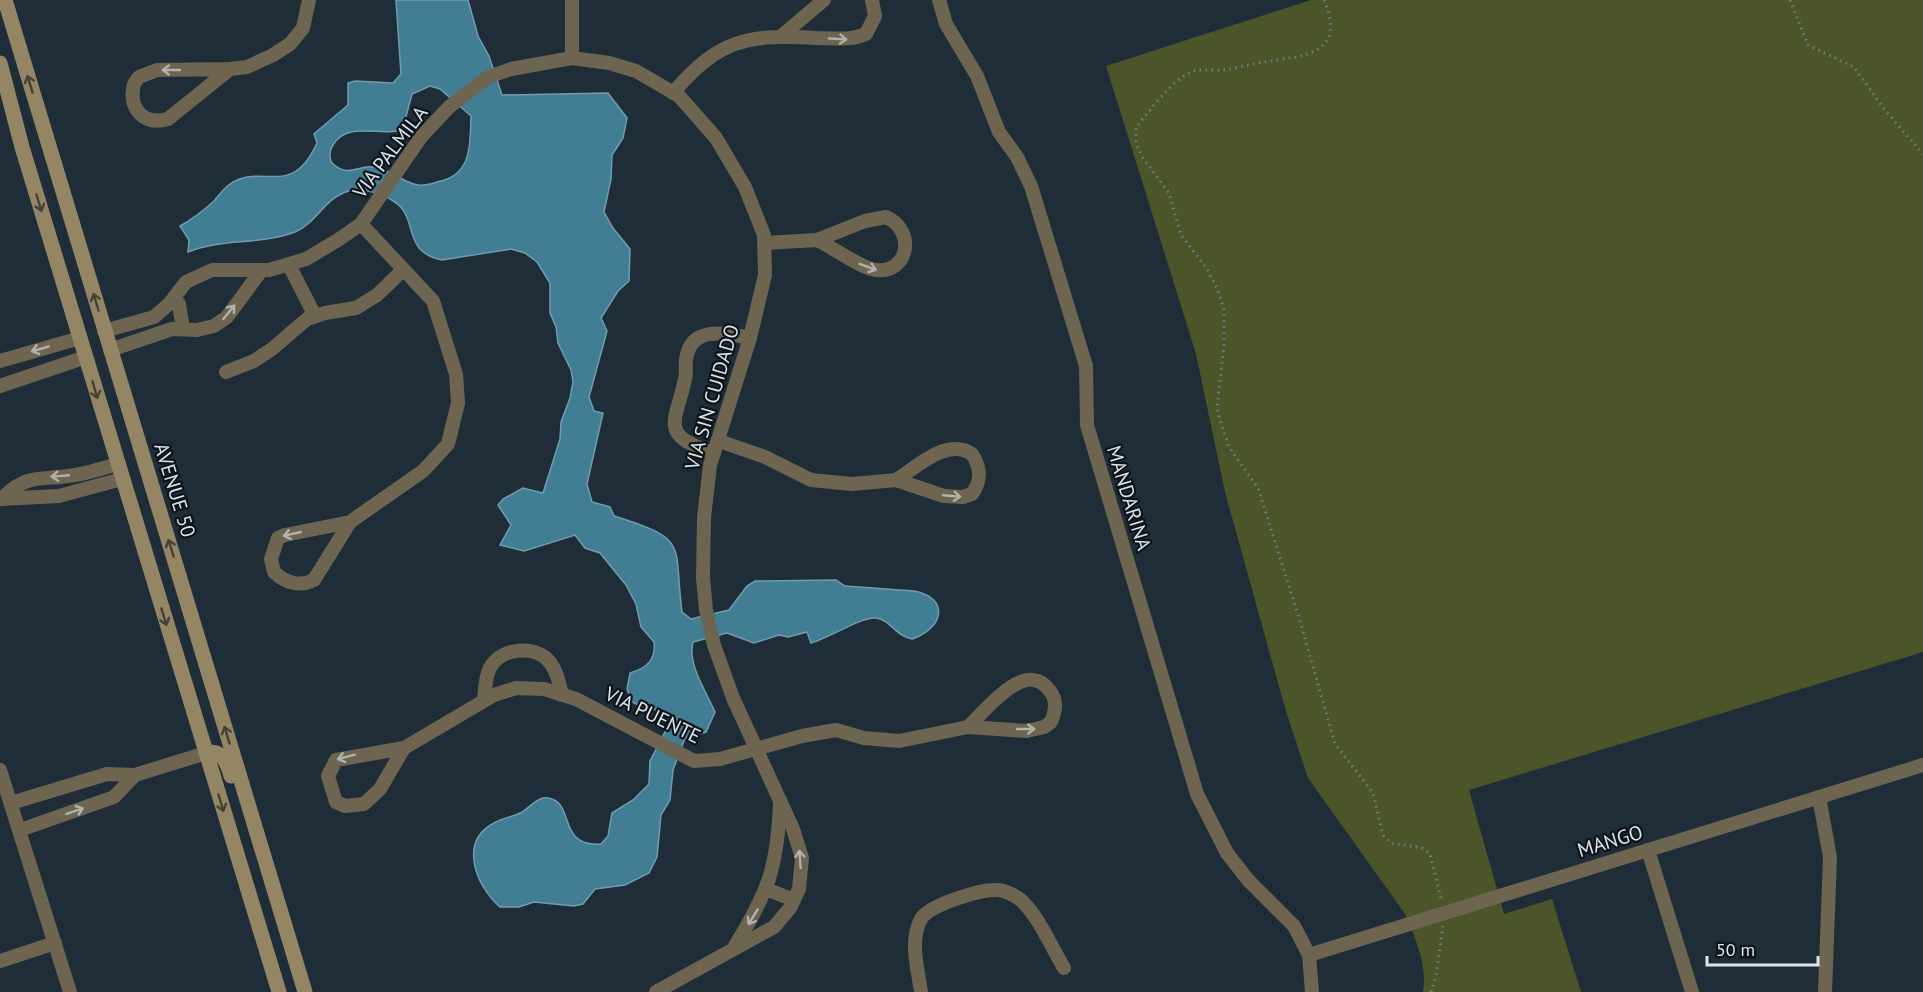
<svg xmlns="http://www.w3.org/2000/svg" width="1923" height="992" font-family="'PT Sans',sans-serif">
<rect width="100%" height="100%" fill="#1f2d38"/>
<!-- green -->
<path fill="#4c5429" d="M 1311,0 L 1923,0 L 1923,652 L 1469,790 L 1504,914 L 1552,899 L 1581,992 L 1423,992 C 1428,968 1415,936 1405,914 L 1308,778 L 1285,708 L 1225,492 L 1196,354 L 1106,66 Z"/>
<!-- water -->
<path fill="#417e94" stroke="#709dae" stroke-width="1.5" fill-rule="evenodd" d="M 396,0 L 468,0 L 478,36 L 489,56 L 502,95 L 608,93 L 627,118 L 623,138 L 612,155 L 611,179 L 604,212 L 613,228 L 630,249 L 629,281 L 618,291 L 601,318 L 607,331 L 589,397 L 594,411 L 603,413 L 587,484 L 592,502 L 610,507 L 614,516 C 691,540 673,543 682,612 L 691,619 L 729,610 L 747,586 L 755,581 L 836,580 L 845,586 L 914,591 C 951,598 943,629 912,639 C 895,636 891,620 876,618 C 862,616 828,639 811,643 L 807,632 L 788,637 L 779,635 L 754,643 L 727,633 L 693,642 C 687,664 706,691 715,712 L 706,732 L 685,738 L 673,770 L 670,800 L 661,815 L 657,857 L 649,873 L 625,885 L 595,889 L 583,904 L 574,906 L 534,902 L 519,907 L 500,907 C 476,886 458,842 494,823 C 502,818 512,817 520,813 C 529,809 537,796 548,798 C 576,802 556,847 601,844 L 608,836 L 612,813 L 633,800 L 649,784 L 650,761 L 667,728 L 667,722 L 659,710 L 647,709 L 632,702 L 627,689 L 630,673 C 647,668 656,660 654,642 L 641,627 L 636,604 L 626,585 L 600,553 L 585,548 L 575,535 L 524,551 L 500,545 L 511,525 L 498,505 L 503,499 L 523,488 L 543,493 L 560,439 L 561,422 L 570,398 L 573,382 L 571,370 L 558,343 L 556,327 L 550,313 L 550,283 L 537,262 L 525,253 L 511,249 L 442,260 C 400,252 420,216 393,201 C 381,193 363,188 349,191 C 325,197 317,223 295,232 C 261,245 222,238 188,252 L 189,240 L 180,226 C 193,219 203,211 214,201 C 219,195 224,188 230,184 C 263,162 291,200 317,143 L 314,134 L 348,105 L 348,83 L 355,81 L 393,83 L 401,74 ZM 430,86 L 440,89 L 471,116 C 470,142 473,173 441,181 C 433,183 426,186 418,185 C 403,183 390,169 375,167 C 358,164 349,179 332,163 C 329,157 329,151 333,145 C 346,122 377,135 397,131 L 404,124 L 412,94 Z"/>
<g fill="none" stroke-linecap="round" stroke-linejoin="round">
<!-- path -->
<g stroke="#707c85" stroke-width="3" stroke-dasharray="1.5 4.5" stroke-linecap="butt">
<path d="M 1324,0 C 1347,54 1305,56 1264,62 C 1250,64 1237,68 1223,70 C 1213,71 1200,68 1191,72 C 1173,79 1148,112 1136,128 L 1136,143 L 1143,158 L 1169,193 L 1181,235 L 1207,269 L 1218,290 L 1224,310 L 1224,345 L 1217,407 L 1221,423 L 1229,447 L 1258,488 L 1300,621 L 1335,744 L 1373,793 L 1383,835 L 1391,843 L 1422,848 L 1430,854 L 1442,902"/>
<path d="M 1790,0 L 1808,45 L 1854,67 L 1884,109 L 1923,154"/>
<path d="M 1431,992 L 1436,976 L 1443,926"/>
</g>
<!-- minor -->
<g stroke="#6e6551" stroke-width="14">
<path d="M 572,0 L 572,58"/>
<path d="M 939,0 L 946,24 L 977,76 L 999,132 L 1017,157 L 1031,186 L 1086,366 L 1087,425 L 1197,794 L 1227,853 L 1248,880 L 1294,926 L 1309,955 L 1312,992"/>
<path d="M 780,37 L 824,0"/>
<path d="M 230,69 L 168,119 C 143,126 128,108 134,84 L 139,77 L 157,70 L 230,69 L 247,67 L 273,55 L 290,44 L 303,28 L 309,0"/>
<path d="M 673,93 C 719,39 747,34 816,38 C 833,38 850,41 866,34 L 875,16 L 872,0"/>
<path d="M 765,243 L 817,240 L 865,221 L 886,217 C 917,231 908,274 876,270 C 862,269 832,247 817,240"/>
<path d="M 289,265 L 315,316"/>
<path d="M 174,298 L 179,304 L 183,329"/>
<path d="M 104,331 L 154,317 L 169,304 L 186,282 L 212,270 L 269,270 L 306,259 L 338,240 L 361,224 L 421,137 L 449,107 L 488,77 L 511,69 L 572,58 L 609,63 L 636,71 L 679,96 L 716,138 L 745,187 L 764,235 L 765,275 L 750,338 L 710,465 L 704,518 L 703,578 L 706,610 L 714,645 L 733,698 L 793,829 L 802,858 L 799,889 L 790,908 L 774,927 L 656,992"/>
<path d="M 110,350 L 172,329 L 197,330 L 214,326 L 227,317 L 261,271"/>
<path d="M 0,361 L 80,338"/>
<path d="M 226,372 L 254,361 L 272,349 L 307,319 L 325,313 L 356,308 L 377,295 L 403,270"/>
<path d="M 0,386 L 86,357"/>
<path d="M 719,441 L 765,457 L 811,480 L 852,484 L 896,480 L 944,496 L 963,497 L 972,494 C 982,480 981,468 972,454 C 947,437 917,467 896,480"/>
<path d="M 714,453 C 657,434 676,423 685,379 C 687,373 685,367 686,360 C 690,325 725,333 750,338"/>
<path d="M 0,499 L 59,496 L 122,479"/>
<path d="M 1,499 C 29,472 40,481 75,475 C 89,473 104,468 117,464"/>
<path d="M 350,522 L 314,580 C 300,587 285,583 274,572 L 271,559 L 278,538 L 285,535 L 350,522 L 423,471 L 448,444 L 458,403 L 456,374 L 433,301 L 361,224"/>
<path d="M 484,700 C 485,690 485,677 490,668 C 500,648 533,645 548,660 C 557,670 559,683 562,695"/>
<path d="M 404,748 L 336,760 L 328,776 L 336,802 L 345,806 L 364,804 L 380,789 L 404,748 L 494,695 L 516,688 L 544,689 L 576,699 L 694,761 L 720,759 L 802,736 L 836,730 L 864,738 L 899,741 L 968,727 L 1027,731 L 1044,727 L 1051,722 C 1055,712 1058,701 1050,691 C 1026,657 986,710 968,727"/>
<path d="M 0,770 L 70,992"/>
<path d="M 1819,797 L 1830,857 L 1825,992"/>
<path d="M 11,803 L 107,774 L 135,775 L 206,753"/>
<path d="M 20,830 L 114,797 L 135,775"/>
<path d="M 1648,850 L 1692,992"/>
<path d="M 766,889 L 794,900"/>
<path d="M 735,946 C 768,892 777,869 780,805"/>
<path d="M 1309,955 L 1923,765"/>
<path d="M 0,961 L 55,943"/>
<path d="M 921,992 C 918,969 909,941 921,919 C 929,905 981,889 997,890 C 1005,890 1016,896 1022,901 C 1040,919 1051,946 1064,968"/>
</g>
<!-- secondary -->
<g stroke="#948565" stroke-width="15">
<path d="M 5,0 L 305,992"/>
<path d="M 0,63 L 22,147 L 279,992"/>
<path d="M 206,753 C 222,749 227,762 231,776"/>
</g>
</g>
<!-- one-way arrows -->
<defs><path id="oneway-shaft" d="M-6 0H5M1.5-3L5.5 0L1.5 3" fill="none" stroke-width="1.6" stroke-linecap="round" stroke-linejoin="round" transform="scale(1.5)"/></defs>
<g stroke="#b0b2ae">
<use href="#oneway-shaft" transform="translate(838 39) rotate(3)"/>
<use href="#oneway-shaft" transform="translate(171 70) rotate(180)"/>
<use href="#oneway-shaft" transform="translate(868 267) rotate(20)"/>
<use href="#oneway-shaft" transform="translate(229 312) rotate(-51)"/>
<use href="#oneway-shaft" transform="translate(40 349) rotate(164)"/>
<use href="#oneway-shaft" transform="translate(60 476) rotate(175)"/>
<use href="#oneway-shaft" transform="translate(952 496) rotate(5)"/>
<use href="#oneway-shaft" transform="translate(292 534) rotate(167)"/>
<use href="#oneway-shaft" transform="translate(1026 729)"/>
<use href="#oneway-shaft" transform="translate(346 757) rotate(165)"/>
<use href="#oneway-shaft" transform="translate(75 811) rotate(-19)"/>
<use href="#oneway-shaft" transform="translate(800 859) rotate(-94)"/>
<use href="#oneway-shaft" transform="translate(753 917) rotate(121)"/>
</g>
<g stroke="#444137">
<use href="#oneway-shaft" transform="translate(30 84) rotate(-107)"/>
<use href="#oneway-shaft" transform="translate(39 203) rotate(73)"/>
<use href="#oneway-shaft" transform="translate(96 302) rotate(-107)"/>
<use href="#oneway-shaft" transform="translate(95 390) rotate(74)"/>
<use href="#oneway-shaft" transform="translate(171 548) rotate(-107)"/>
<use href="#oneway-shaft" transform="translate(164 617) rotate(73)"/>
<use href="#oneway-shaft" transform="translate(227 735) rotate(-107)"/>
<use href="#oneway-shaft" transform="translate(221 803) rotate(73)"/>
</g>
<g text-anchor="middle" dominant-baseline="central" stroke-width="4.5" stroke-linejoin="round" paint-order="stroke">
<!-- street labels -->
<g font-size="20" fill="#dce5ec" stroke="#0e1419">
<text transform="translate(390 152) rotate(-53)">VIA PALMILA</text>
<text transform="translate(712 397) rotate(-74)">VIA SIN CUIDADO</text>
<text transform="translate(175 490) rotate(73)">AVENUE 50</text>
<text transform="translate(1129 498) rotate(73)">MANDARINA</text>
<text transform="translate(653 715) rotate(26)">VIA PUENTE</text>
<text transform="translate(1610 841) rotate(-17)">MANGO</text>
</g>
</g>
<!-- scale -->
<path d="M1707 956v9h111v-9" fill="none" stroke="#dce5ec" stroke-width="3"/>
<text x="1716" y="956" font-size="18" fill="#dce5ec" stroke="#0e1419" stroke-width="4.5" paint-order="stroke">50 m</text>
</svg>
